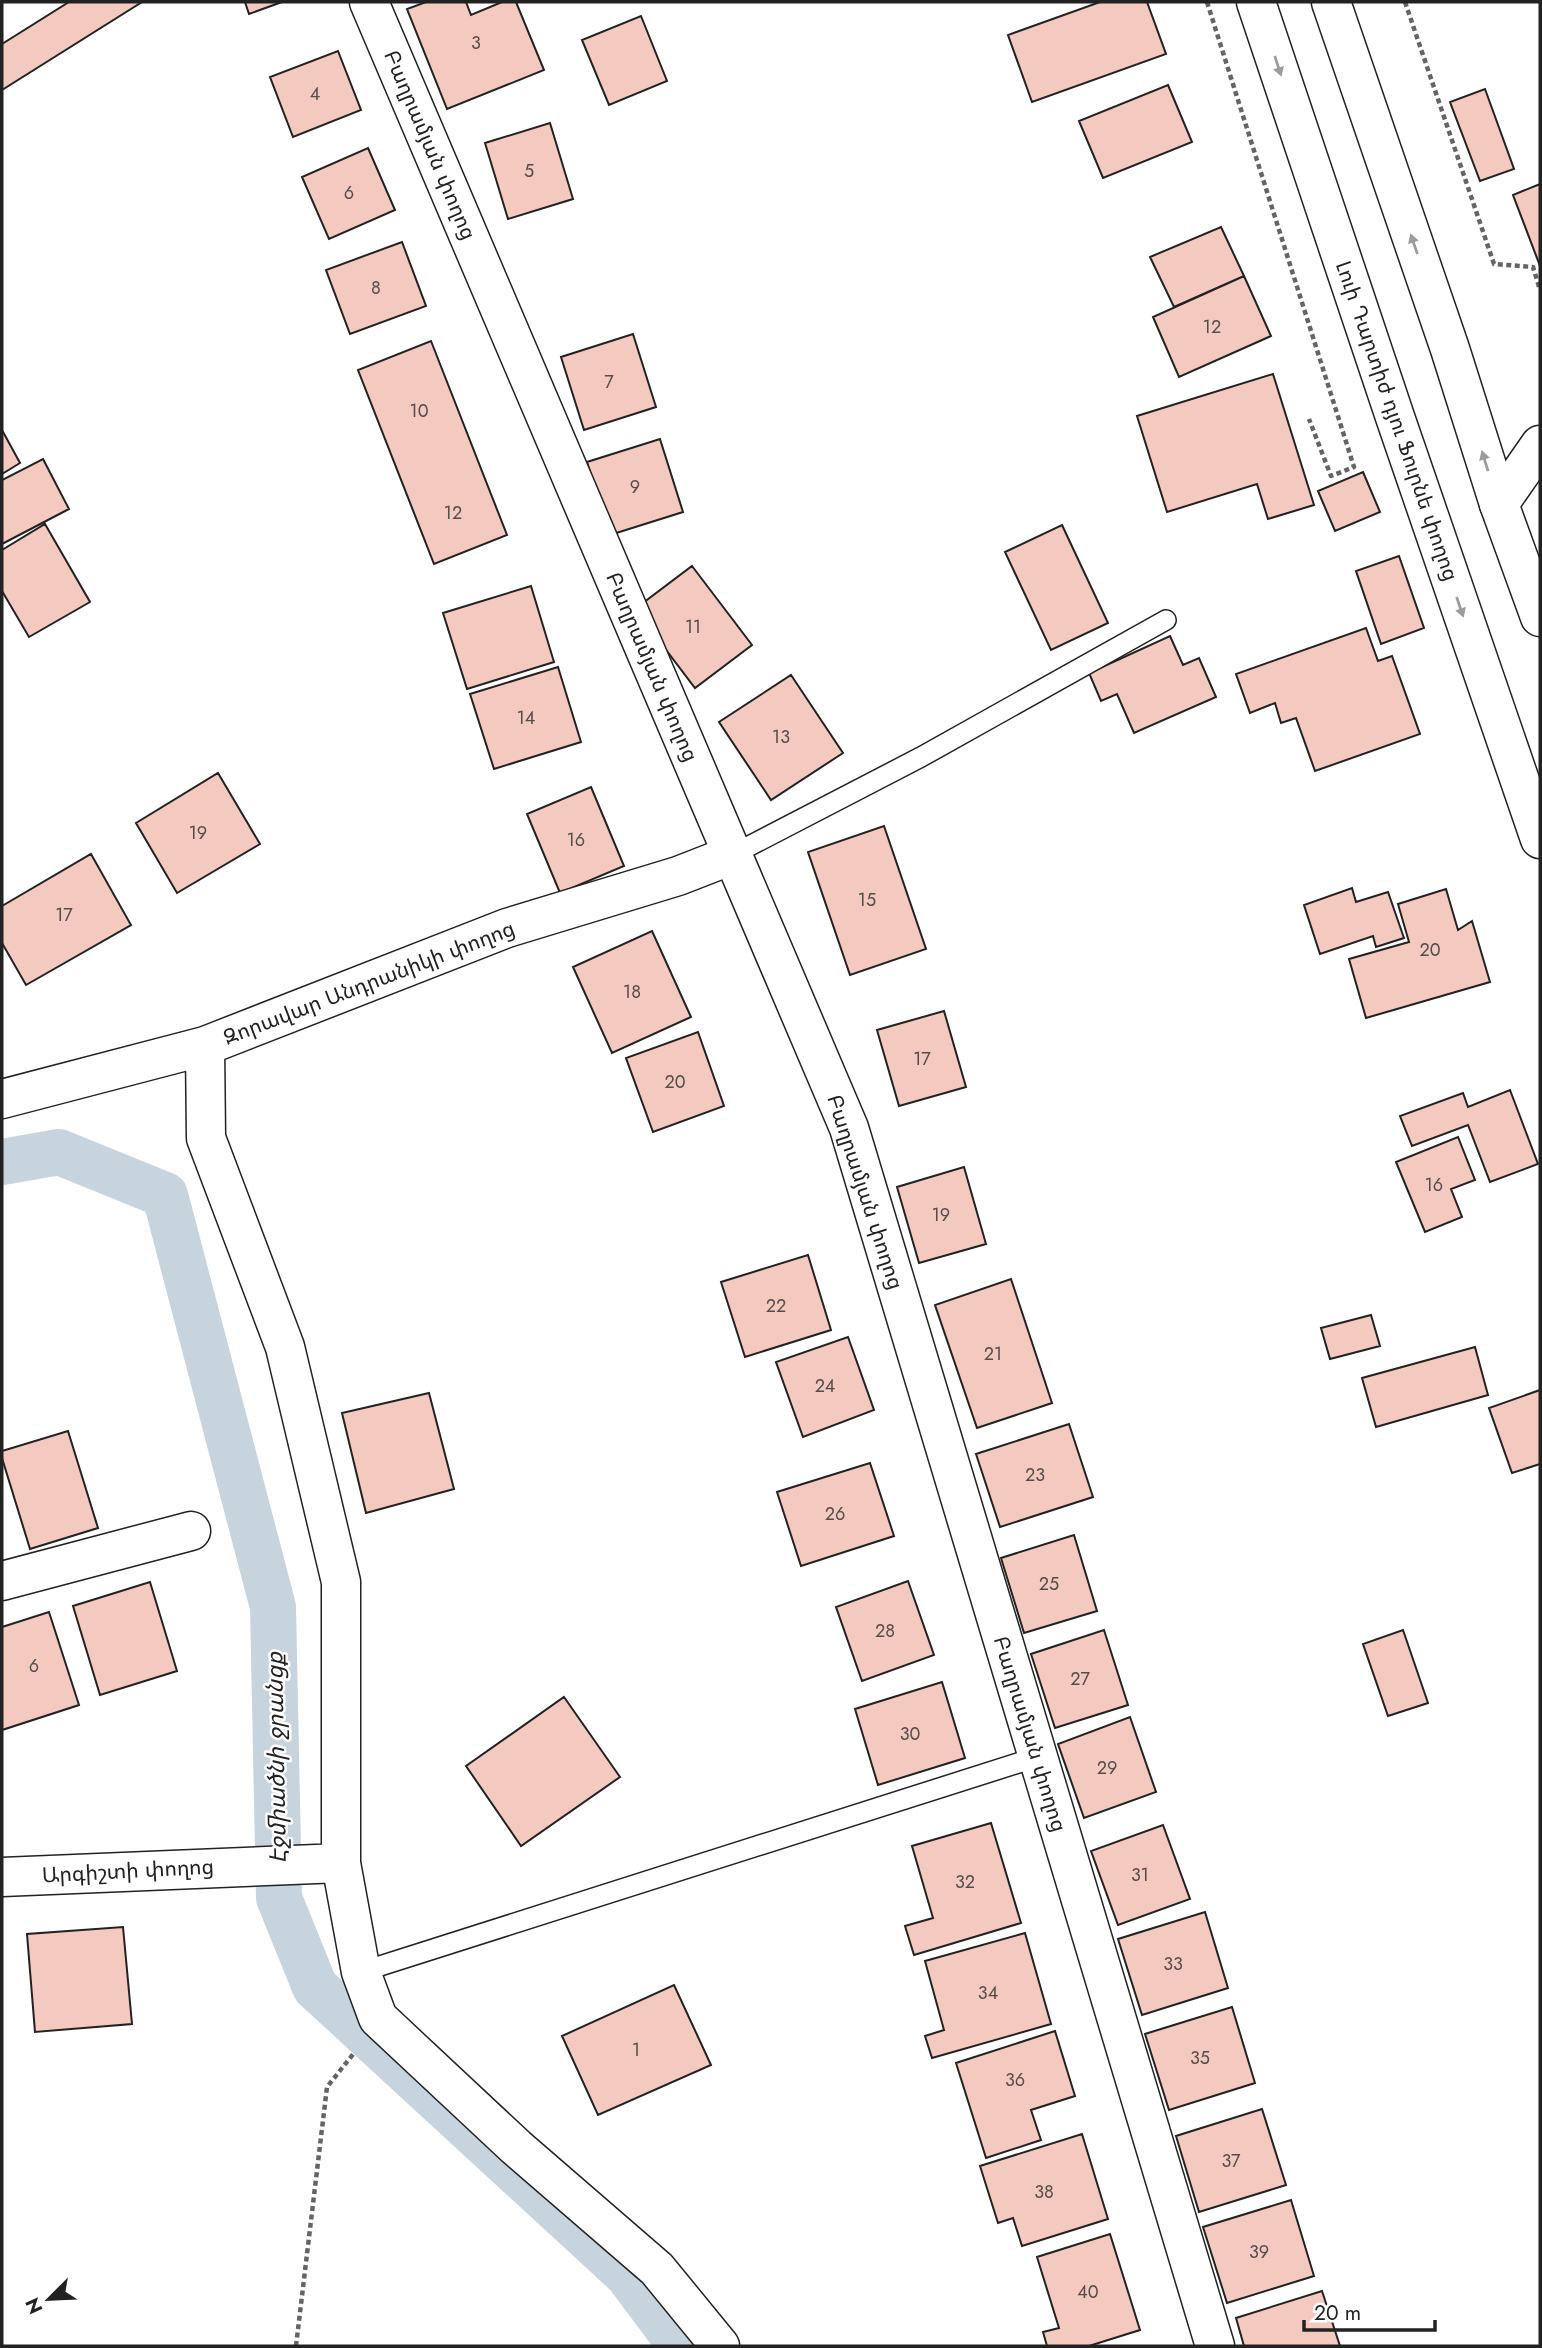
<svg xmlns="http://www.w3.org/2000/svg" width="1542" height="2348" font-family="Jost,'Noto Sans Armenian',sans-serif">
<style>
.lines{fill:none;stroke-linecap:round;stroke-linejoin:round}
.canal{stroke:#c7d3dd;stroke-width:46}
.building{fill:#f3c9c0;stroke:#222;stroke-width:2}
.lane-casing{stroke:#222;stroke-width:22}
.street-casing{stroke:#222;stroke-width:41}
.secondary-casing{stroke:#222;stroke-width:41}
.highway-casing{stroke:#222;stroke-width:41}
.path{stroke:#646464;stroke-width:4.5;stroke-dasharray:5 3.5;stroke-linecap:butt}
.lane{stroke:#fff;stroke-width:19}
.street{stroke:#fff;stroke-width:38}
.secondary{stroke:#fff;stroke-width:38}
.highway{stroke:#fff;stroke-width:38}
.oneway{fill:#9c9c9c}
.labels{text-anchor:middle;stroke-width:5;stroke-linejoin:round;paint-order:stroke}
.number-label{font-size:18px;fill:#564c4a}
.street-label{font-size:21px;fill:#222;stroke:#fff}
.water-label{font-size:23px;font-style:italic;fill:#222;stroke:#fff}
</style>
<rect width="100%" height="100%" fill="#fff"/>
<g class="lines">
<path class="canal" d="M2 1162 59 1152 165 1195 273 1607 279 1898 315 1987 627 2274 681 2346"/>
</g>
<path class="building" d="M69 2H142L2 90V44Z
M245 2H282L249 14Z
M426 2H466L471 15 502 2H516L544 70 447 109 407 9Z
M1100 2H1147L1166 54 1032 102 1008 35Z
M641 16 667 81 609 105 582 40Z
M338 51 361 110 293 137 270 77Z
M1168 85 1192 142 1103 178 1079 121Z
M1485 89 1514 169 1480 181 1450 102Z
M550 123 573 199 508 219 485 143Z
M368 148 395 210 329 239 302 177Z
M1540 184V266L1513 195Z
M1221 227 1244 276 1174 307 1150 257Z
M402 242 426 306 350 334 326 270Z
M1244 276 1271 336 1179 377 1153 317Z
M633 334 656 407 584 430 561 357Z
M431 341 507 535 434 564 358 370Z
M1273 374 1314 505 1268 519 1257 484 1167 512 1137 416Z
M2 430 20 463 2 474Z
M660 439 683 512 610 535 587 462Z
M43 459 69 509 2 544V480Z
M1363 472 1380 512 1335 531 1318 491Z
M45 524 90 602 29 637 2 591V550Z
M1062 525 1108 623 1051 650 1005 552Z
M1399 556 1424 628 1381 644 1356 571Z
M692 566 752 645 695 688 635 609Z
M531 586 554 662 467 689 443 613Z
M1366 628 1378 661 1392 656 1420 734 1315 771 1296 718 1281 723 1275 703 1250 713 1236 674Z
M1170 636 1183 665 1199 658 1216 697 1134 733 1117 694 1101 701 1089 673Z
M558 667 581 742 494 769 470 694Z
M791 675 843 753 771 800 719 722Z
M218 773 260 844 177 893 136 823Z
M591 787 624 866 560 893 527 814Z
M884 826 926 949 850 975 808 852Z
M91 854 131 925 26 985 2 943V906Z
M1352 888 1356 902 1388 892 1404 938 1376 947 1373 936 1320 954 1304 905Z
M1446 889 1458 930 1472 921 1490 982 1366 1018 1349 959 1409 942 1398 904Z
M652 931 691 1017 612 1053 573 967Z
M944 1011 966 1087 899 1106 877 1030Z
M698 1032 724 1106 653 1132 626 1058Z
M1510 1090 1538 1164 1490 1182 1468 1125 1412 1146 1400 1116 1463 1093 1468 1107Z
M1458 1137 1475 1180 1451 1189 1462 1217 1425 1232 1396 1162Z
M964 1167 986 1244 919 1263 897 1187Z
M808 1255 831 1330 745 1357 721 1282Z
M1011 1279 1052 1403 977 1428 935 1305Z
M1371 1315 1380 1346 1330 1359 1321 1328Z
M848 1337 874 1410 803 1437 776 1362Z
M1475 1347 1488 1395 1376 1427 1362 1378Z
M1540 1390V1464L1512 1473 1489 1408Z
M429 1393 454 1489 366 1513 342 1413Z
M1069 1424 1093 1497 1000 1527 976 1454Z
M68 1431 98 1528 30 1549 2 1458V1451Z
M870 1463 894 1536 801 1566 777 1492Z
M1074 1535 1097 1611 1024 1633 1001 1558Z
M908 1581 934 1655 862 1681 836 1607Z
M150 1582 177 1671 100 1695 73 1606Z
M49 1612 79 1705 2 1730V1627Z
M1104 1630 1128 1705 1055 1728 1031 1654Z
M1403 1630 1428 1703 1388 1716 1363 1644Z
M942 1682 965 1758 878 1785 855 1709Z
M564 1697 620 1777 521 1846 466 1766Z
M1130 1717 1156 1792 1084 1818 1058 1744Z
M991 1823 1021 1923 914 1955 905 1926 933 1918 912 1846Z
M1163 1825 1190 1899 1118 1925 1091 1851Z
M1205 1912 1228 1988 1142 2015 1118 1939Z
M123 1927 132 2024 35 2032 27 1934Z
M1025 1933 1051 2024 932 2058 925 2036 944 2030 925 1961Z
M674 1985 711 2065 598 2115 562 2036Z
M1232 2007 1255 2083 1169 2110 1145 2034Z
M1055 2031 1075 2096 1031 2110 1041 2140 986 2158 956 2063Z
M1262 2109 1286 2185 1199 2212 1176 2136Z
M1082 2134 1108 2219 1022 2246 1013 2218 998 2223 980 2166Z
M1291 2200 1314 2276 1227 2303 1203 2227Z
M1110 2234 1140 2330 1089 2346H1047L1043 2332 1059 2328 1037 2257Z
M1322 2291 1340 2346H1244L1236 2318Z"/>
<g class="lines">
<g class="lane-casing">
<path id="lane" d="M732 855 921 757 1166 620
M361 1972 1037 1757"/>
</g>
<g class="street-casing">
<path id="street" d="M369 2 849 1128 1215 2346
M205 1046 206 1138 285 1347 341 1582V1863L361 1972 378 2018 516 2147 657 2269 720 2346
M2 1099 205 1046 507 928 678 876 732 855
M2 1581 191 1531
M2 1877 341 1863"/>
</g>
<g class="secondary-casing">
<path id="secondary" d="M1499 504 1540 445"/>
</g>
<g class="highway-casing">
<path id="highway" d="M1256 2 1395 417 1540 839
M1331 2 1450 349 1499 504 1540 617"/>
</g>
<path class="path" d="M1207 2 1354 467 1331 476 1309 419
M1405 2 1494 264 1533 267 1540 290
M296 2346 327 2087 354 2053"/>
<use href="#lane" class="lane"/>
<use href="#street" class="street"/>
<use href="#secondary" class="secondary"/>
<use href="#highway" class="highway"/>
</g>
<defs><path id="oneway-solid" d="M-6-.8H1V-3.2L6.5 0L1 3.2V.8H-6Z" transform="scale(1.75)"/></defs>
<g class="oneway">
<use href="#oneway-solid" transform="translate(1278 66) rotate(72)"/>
<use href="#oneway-solid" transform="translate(1414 244) rotate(-109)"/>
<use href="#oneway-solid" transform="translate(1485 461) rotate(-107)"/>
<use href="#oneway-solid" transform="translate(1460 607) rotate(71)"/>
</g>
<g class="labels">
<g class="number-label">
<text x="476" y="49">3</text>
<text x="315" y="100">4</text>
<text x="529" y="177">5</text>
<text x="349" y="199">6</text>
<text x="376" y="294">8</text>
<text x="1212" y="333">12</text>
<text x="609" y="388">7</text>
<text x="419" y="417">10</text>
<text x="635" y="493">9</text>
<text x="453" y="519">12</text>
<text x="693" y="633">11</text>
<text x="526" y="724">14</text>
<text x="781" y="743">13</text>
<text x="198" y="839">19</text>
<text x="576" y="846">16</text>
<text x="867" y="906">15</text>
<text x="64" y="921">17</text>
<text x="1430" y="956">20</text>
<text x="632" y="998">18</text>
<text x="922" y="1065">17</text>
<text x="675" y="1088">20</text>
<text x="1434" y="1191">16</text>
<text x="941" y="1221">19</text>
<text x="776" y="1312">22</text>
<text x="993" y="1360">21</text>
<text x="825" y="1392">24</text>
<text x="1035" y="1481">23</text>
<text x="835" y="1520">26</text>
<text x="1049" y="1590">25</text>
<text x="885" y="1637">28</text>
<text x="34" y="1672">6</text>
<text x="1080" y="1685">27</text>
<text x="910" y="1740">30</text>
<text x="1107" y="1774">29</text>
<text x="1140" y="1881">31</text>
<text x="965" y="1888">32</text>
<text x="1173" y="1970">33</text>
<text x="988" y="1999">34</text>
<text x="636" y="2056">1</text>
<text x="1200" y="2064">35</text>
<text x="1015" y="2086">36</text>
<text x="1231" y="2167">37</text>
<text x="1044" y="2198">38</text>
<text x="1259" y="2258">39</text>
<text x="1088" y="2298">40</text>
</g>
<g class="street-label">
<text transform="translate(430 145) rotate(67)" y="7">Բաղրամյան փողոց</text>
<text transform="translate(1397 421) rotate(71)" y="7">Լուի Դարտիժ դյու Ֆուրնե փողոց</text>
<text transform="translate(652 667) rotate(67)" y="7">Բաղրամյան փողոց</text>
<text transform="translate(369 983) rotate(-21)" y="7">Զորավար Անդրանիկի փողոց</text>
<text transform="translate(865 1192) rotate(72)" y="7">Բաղրամյան փողոց</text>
<text transform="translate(1030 1734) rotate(73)" y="7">Բաղրամյան փողոց</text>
<text transform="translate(128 1871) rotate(-3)" y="7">Արգիշտի փողոց</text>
</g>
<g class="water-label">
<text transform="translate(276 1758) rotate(-91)" y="8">Էջմիածնի ջրանցք</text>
</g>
</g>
<rect width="1542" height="2348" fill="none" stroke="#222222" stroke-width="7"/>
<g transform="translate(49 2299) rotate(246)" stroke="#ffffff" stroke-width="5" paint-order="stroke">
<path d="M0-5L12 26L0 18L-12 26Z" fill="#222222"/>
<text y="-10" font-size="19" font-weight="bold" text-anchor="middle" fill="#222222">N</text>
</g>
<path d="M1304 2320v10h131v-10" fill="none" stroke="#222222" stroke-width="3.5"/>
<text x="1314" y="2320" font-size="21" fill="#222222" stroke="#ffffff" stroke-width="5" paint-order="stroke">20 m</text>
</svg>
